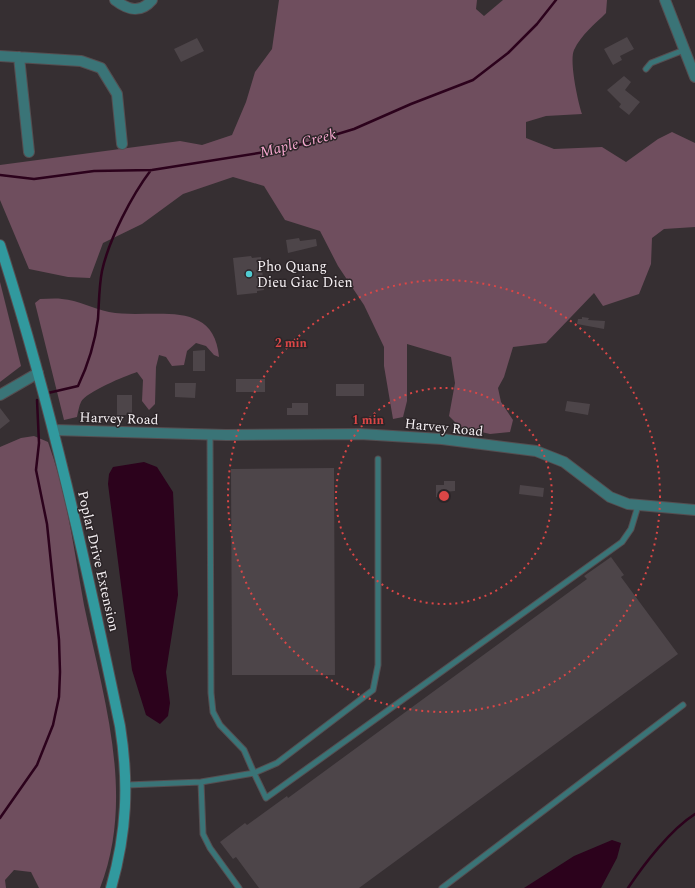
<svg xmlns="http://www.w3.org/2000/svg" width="695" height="888" font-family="Spectral,serif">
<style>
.green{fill:#6f4e5e}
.water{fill:#2c021c}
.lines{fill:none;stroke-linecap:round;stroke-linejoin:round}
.stream{stroke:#2c021c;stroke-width:2.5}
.building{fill:#4d4549}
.lane-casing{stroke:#554e51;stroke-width:7}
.street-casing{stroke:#554e51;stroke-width:12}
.secondary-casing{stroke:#554e51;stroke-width:12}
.lane{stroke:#3a7477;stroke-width:5}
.street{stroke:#3a7477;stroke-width:10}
.secondary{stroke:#31999e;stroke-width:10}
.ring{fill:none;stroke:#db4646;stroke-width:2;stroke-dasharray:2 4}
.poi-dot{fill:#51ccd2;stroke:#2c2528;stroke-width:1.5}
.labels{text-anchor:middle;stroke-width:3;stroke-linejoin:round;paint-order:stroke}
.poi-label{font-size:14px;fill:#f5f0f3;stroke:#2c2528;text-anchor:start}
.street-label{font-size:14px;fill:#f5f0f3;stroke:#2c2528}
.water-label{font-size:15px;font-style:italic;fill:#f9a9d1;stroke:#2c2528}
.centre{fill:#db4646;stroke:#2c2528;stroke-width:2}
.ring-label{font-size:12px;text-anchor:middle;font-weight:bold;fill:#db4646;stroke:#2c2528;stroke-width:3;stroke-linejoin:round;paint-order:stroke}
</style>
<rect width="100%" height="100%" fill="#362f32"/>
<path class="green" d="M279 0H477L476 9 484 16 503 0H607L606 13C595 24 581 35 574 50 569 61 578 102 582 114L546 116 526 122V138L554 149 602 147 626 162 658 139 672 132 695 143V227L664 229 652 238 651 264 639 294 603 306 594 293 546 343 513 347 504 377 498 388 501 402 513 420 510 432 490 434 460 427 449 416 455 383 451 357 407 344V401L403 417 393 419 384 366V347L364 305 338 266 320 231 285 220 264 186 233 177 183 194 142 224 103 243 90 278 68 277 29 269 0 200V165L180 141 202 145 232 135 246 102 255 72 272 49Z
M0 282 21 366 0 382Z
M40 299C47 299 55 298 62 299 78 300 93 309 109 312 151 320 214 296 219 357L214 355 206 346 196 343 187 351 184 365 172 366 166 357 159 355 156 367 155 404 149 410 142 401 143 380 137 372C125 376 86 392 81 402 79 406 78 412 77 417L64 420 35 303Z
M34 436 48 442C67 494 74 550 84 605 103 697 136 796 100 888H39L31 872 14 870 5 880 6 888H0V447L21 438Z"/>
<path class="water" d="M144 462 157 467 173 492 178 595 166 672 170 703 168 716 160 724 146 715 132 670 108 484 109 474 113 467Z
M612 840 621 843 617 858 601 888H524L574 856Z"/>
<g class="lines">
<path class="stream" d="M0 175 34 179 94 171 152 170 265 152 308 143 354 129 411 104 473 80 508 53 537 24 556 0
M48 393 78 386C88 365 95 342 98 319 99 303 99 286 102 271 109 239 132 195 151 170
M0 818 37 765 53 725 59 697 60 672 59 640 47 524 36 470 39 443 37 400
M628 888C644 864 671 829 695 814"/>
</g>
<path class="building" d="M627 37 634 49 620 56 622 60 613 65 604 49Z
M197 38 204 51 181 62 174 49Z
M624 76 631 82 625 90 640 102 629 115 619 107 621 104 607 90Z
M299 238 300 241 316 239 317 246 288 253 286 240Z
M251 256 252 258 261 257 264 290 257 291V293L237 295 233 258Z
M582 317 589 318 588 320 605 321 604 329 577 324 578 319H582Z
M205 350V371H193V351Z
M236 379H265V392H236Z
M175 383H196L195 398 175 397Z
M336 384H364V396H336Z
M117 395H132V415H117Z
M567 401 590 404 588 415 565 411Z
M292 403H308V415H287V408H292Z
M0 408 10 421 0 429Z
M334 468 335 675H232L231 469Z
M444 481H455V491L444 492V497H436V485H444Z
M520 485 544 488 543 497 519 494Z
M611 557 624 575 621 577 678 654 359 888H259L236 857 233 859 220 842 245 823 247 825 287 796 288 798 587 579 584 576Z"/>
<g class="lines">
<g class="lane-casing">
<path id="lane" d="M646 69 651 63 684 50
M210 434 211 693 213 712 220 725 244 750 254 773 277 763 373 690 378 665V459
M201 782 203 834 210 848 239 888
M127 785 201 782 254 773 266 798 622 542 631 529 638 506
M442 888 683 705"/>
</g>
<g class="street-casing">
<path id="street" d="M115 0C128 10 140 14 152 0
M665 0 695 77
M0 56 81 61 101 68 117 94 122 144
M19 57 29 152
M0 395 38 373
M54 430 226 435 360 434 442 439 536 451 564 462 610 497 628 504 695 510"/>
</g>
<g class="secondary-casing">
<path id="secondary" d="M0 245C51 403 86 564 120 726 129 783 127 832 111 888"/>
</g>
<use href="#lane" class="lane"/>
<use href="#street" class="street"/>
<use href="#secondary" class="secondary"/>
</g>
<g class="ring">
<circle cx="444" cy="496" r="108"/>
<circle cx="444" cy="496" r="216"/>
</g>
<circle class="poi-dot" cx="249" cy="274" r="4"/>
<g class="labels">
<g class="poi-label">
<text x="257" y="271">Pho Quang<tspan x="257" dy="16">Dieu Giac Dien</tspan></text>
</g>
<g class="street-label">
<text transform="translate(119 418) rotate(2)" y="5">Harvey Road</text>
<text transform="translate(444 427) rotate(6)" y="5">Harvey Road</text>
<text transform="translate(99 561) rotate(77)" y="5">Poplar Drive Extension</text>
</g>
<g class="water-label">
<text transform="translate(298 143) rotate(-14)" y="5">Maple Creek</text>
</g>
</g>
<circle cx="444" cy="496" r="6" class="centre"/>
<g class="ring-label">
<text x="291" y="347">2 min</text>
<text x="368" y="424">1 min</text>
</g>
</svg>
